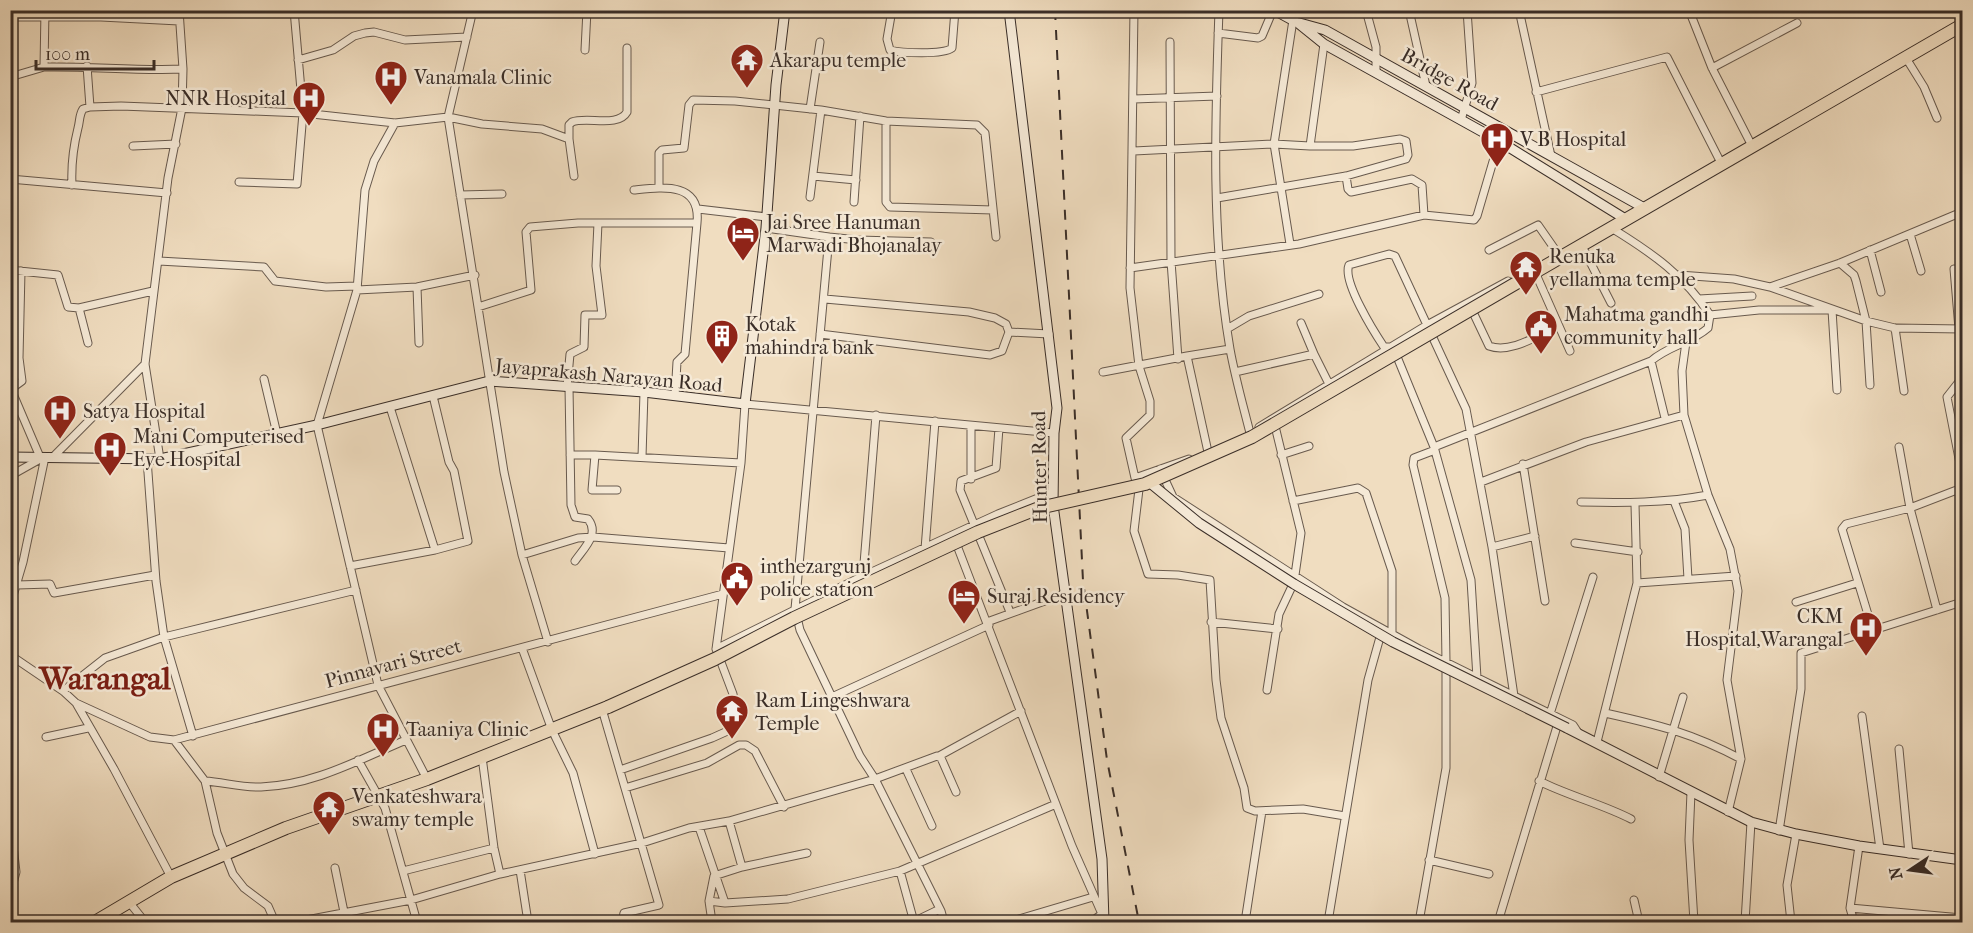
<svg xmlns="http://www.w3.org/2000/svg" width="1973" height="933" font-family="'IM FELL French Canon',serif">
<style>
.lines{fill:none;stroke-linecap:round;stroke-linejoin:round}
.street-casing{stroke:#685a4e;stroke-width:9}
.secondary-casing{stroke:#3a2e28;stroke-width:11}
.highway-casing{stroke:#3a2e28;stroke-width:14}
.street{stroke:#f5e9d6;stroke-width:7}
.secondary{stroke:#f5e9d6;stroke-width:9}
.highway{stroke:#f0ddc0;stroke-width:12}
.rail{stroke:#3a2e28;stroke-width:2;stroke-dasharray:10 10;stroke-linecap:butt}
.secondary-bridge-casing{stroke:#3a2e28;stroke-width:11;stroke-linecap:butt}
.highway-bridge-casing{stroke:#3a2e28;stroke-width:14;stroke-linecap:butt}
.secondary-bridge{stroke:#f5e9d6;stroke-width:9}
.highway-bridge{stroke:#f0ddc0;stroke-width:12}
.labels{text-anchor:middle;stroke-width:5;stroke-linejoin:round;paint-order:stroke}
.poi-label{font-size:20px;fill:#3a2e28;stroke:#f5e9d6;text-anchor:start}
.street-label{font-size:20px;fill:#3a2e28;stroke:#f5e9d6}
.town-label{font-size:32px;font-weight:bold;fill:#7a1f14;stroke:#f5e9d6}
</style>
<rect width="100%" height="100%" fill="#f0ddc0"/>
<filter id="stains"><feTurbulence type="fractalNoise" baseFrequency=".00333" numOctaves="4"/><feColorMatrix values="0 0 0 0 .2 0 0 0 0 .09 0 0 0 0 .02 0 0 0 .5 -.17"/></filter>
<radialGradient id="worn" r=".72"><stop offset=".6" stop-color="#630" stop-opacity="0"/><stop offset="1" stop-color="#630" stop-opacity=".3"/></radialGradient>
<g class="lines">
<g class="street-casing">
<path id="street" d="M45 10 44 67C90 66 137 71 183 69
M294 10 303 113 395 123 448 117 482 124 542 129 569 139 574 176
M473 10 448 117 504 472 522 555 548 642
M892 10 887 39 890 50C901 53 943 55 952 48L955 10
M1134 10 1130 288 1139 366 1150 401V415L1126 438 1135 478 1140 481 1134 531 1148 574 1178 575 1210 580 1216 680 1221 718 1244 788 1247 808 1255 811 1303 809 1345 816
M1219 10C1215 123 1211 238 1230 349 1235 377 1243 405 1250 433
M1366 10 1376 47V72
M1409 10 1426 86
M1519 10 1551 156
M1689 10 1712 68 1752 146
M1962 10V12
M10 17H101L179 21
M1293 20 1274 144 1310 146 1324 44
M1218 33 1258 38 1262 36 1273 10
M1170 42 1171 261 1178 359
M585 50 587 10
M1906 58 1924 87 1937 118
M298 60 333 50 354 36 365 33 374 32 405 40 467 37
M1712 68 1797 23
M10 77 44 67
M1536 92 1667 57 1721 163
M1134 99 1217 96
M90 107 121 106 303 113 297 184 239 182
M810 109 820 42
M1461 120 1472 83 1467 10
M886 121V202L890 207 993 210
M395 123 374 161 365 190 357 290 317 425 378 685 427 779
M569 139V125L572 122C587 116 618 128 627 112V48
M133 146 176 144
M1134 151 1274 144 1290 244
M813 176 856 180
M1346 176 1348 189 1351 192 1412 179 1422 185 1424 215
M10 179 167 193
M72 185C71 164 73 148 78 128 80 121 79 115 83 109L90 107 87 66
M659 187V153L662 150 684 148 689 105 693 100 735 101 821 110 886 121 977 125 985 133 996 237
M460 195 502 194
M810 197 821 110
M1217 198 1346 176 1406 159 1408 155 1406 141 1400 139 1353 146H1310
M854 202 860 116
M698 209 767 217
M766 228 829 237 795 609 800 630 860 756 875 779 941 911 944 922
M1910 234 1921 271
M829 237 858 240 931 242
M1582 246 1611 303
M1489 250 1538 225 1561 258
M1870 250 1881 292
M159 261 264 267 275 281 326 287 357 286
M1840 263 1854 275 1856 281 1866 321 1870 385
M1130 268 1299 244 1424 215 1474 220 1477 216 1499 141
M1954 269 1959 329
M10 270 58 275 68 307 79 308
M21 271 19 358 22 381 11 389 40 457
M1535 272 1570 351
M1679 275 1734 279 1770 287 1866 321 1895 328 1962 329
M417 287 419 343
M1770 287 1840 263 1962 212
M357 290 417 287 475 275
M825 299 969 312 995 318 1006 324 1009 332 1049 334
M1699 299 1752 296
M478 307 531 290 526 232 530 227 578 223H697C701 182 664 187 634 190
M1471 308 1489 346C1511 354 1538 335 1559 326
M1710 315 1759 310H1832L1837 390
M1895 328 1904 391
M1227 329 1249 316 1319 294
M820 334 990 355 1002 351 1009 332
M1686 342 1682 371 1684 415 1708 495 1730 549 1738 591 1727 680 1741 759 1728 812
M88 343 79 308 153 291
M1314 354 1329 384
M1187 356 1230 349
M1651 361 1665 418
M1103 372 1187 356 1208 452
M1235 372 1314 354 1301 323
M1962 378 1947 397 1962 474
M264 379 277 434
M567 387 570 354 584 347 585 315H602L596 266 598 223
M569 387 571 505 575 517 588 519C600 534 584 548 575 561
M675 396 677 362 685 354 697 223
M390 407 435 550
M971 426V479
M1259 427 1427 325 1508 281
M999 428 996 468 961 481 960 490 1010 612
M1434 447 1651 361C1668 346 1691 343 1708 328L1710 315C1685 276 1652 253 1613 229
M570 455H595L592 490H617
M595 455 741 463
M1281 455 1309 446
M53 457 145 364
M642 457 644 392
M147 459 156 581 164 637 193 736
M160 459 145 364 168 178 182 108 183 69 179 10
M1523 464 1545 601
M1160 469 1173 497 1343 607 1419 649 1573 725 1579 734
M10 476 42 458
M1135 478 1189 459
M1481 482 1586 442 1684 415
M1293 501 1358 488 1366 493 1392 571V634
M1674 501 1685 529 1688 579
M1581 502C1624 503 1665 503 1708 495
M953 535 1072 846 1102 914 1091 922
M1575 543 1638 552
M1492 547 1535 536
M925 549 935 421
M522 555 578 538 593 537 729 548
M350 566 435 550 468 541 454 471 449 462 433 396
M863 576 876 415
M1637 583 1736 576
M17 585 50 584 54 593 155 575
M1796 602 1857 583
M10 606 23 562 45 457
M1937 610 1910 508 1962 488
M987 622 1064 594
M1211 622 1278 629
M1873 631 1842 529 1846 524 1910 508 1899 447
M10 636 13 655 10 654
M522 648 552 730 573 773 595 854
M716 649 863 576 998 514 1053 492
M10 655 63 691 76 703 114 769 171 877
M1477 678 1471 580 1434 447 1393 347H1384C1374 332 1342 281 1349 265L1389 254 1395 256 1466 409 1492 547 1514 696
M1267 690 1279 614 1294 582 1301 533 1274 422
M63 691 105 658 164 637 356 590
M834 696 989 625
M76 703 150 737 174 740 723 594
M602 709 659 905 624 913 622 922
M1605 713C1659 725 1692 733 1741 759
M1550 714 1593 577
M1862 716 1880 849
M46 737 88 728
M174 740 205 781C223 782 242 788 261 787 314 785 358 760 406 740
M1597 742 1637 583 1635 504
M1899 749 1909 854
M939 756 1021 711
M482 757 494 848 500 874
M358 760 385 808 417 922
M906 769 932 826
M620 770 712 738 732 729 736 721 733 694 716 649 741 463 745 404 1054 433
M1659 777 1683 697
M205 781 217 833 233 874 244 888 268 906 275 922
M1539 781C1569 796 1602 804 1631 819
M625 788 707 763 739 745H746L755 751 784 807
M1691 792 1689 840 1694 922
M10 820 16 872 10 894
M729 821 742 867
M699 827 725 903
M1779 831 1801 689V653L1962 602
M1961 832H1962
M1429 860 1489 874
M335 868 344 912
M520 870 528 922
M403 871 494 848
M900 871 914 922
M1634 900 1639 922
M709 901 725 903 788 899 900 871 1056 804
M129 902 145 922
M1850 908 1962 918
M296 922 411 900 500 874 642 843 689 828 729 821 875 779 937 756 941 758 956 792
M712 922 709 901 714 876 742 867 807 853
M913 922 940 909
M1009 922 1093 897
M1245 922 1262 811
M1328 922 1368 680 1382 630
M1419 922 1446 768V662L1445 598 1413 465 1414 458 1435 450
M1498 922 1558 723
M1745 922 1751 822
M1791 922 1787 885 1796 834
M1854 922 1850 908 1859 846"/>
</g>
<g class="secondary-casing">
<path id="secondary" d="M1009 10 1057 408 1054 433 1053 505 1102 859 1104 922
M1274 10 1296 22 1325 30 1646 209
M1298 23 1324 44 1499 141 1627 220
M10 457 160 459 317 425 489 381 644 392 745 404 766 228 776 85 785 10
M1567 728 1751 822 1796 834 1859 846 1962 860"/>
</g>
<g class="highway-casing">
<path id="highway" d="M1530 275 1962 25
M95 922 171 877 286 828 427 779 608 707"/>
</g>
<use href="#street" class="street"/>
<use href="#secondary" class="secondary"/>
<use href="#highway" class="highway"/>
<path class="rail" d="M1055 10 1083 581 1107 760 1139 922"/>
<g class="secondary-bridge-casing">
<path id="secondary-bridge" d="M1149 482 1199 523 1294 584 1393 642 1567 728"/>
</g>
<g class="highway-bridge-casing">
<path id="highway-bridge" d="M608 707 715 659 794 618 978 532 1039 508 1145 484 1252 437 1530 275"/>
</g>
<use href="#secondary-bridge" class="secondary-bridge"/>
<use href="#highway-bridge" class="highway-bridge"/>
</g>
<defs>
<g id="temple-pin" transform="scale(1.725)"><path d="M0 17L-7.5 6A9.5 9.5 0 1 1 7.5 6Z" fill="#8f2418" stroke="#f5e9d6"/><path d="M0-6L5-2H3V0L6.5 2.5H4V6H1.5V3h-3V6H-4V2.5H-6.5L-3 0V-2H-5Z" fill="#fff"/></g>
<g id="hospital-pin" transform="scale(1.725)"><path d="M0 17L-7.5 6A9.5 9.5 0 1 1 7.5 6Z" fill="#8f2418" stroke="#f5e9d6"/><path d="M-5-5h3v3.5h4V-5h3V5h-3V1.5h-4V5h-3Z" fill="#fff"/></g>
<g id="hotel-pin" transform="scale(1.725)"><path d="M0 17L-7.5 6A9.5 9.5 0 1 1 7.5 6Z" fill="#8f2418" stroke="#f5e9d6"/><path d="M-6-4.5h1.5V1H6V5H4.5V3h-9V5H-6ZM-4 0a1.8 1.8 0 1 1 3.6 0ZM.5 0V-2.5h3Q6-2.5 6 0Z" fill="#fff"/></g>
<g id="civic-pin" transform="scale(1.725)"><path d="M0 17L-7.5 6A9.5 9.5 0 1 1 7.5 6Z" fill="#8f2418" stroke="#f5e9d6"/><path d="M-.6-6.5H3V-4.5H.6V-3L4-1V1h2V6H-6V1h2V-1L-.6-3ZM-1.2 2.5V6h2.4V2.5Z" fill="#fff"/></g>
<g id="building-pin" transform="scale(1.725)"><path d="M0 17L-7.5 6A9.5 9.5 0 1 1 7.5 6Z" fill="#8f2418" stroke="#f5e9d6"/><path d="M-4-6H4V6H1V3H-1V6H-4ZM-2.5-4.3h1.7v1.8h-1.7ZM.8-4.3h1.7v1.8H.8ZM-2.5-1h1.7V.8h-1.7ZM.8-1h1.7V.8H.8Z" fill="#fff"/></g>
</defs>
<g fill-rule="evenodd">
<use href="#temple-pin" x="747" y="60"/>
<use href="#hospital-pin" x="391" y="77"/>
<use href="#hospital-pin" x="309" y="98"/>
<use href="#hospital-pin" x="1497" y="139"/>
<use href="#hotel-pin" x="743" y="233"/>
<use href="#temple-pin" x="1526" y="267"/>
<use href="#civic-pin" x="1541" y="326"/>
<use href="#building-pin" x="722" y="336"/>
<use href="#hospital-pin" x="60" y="411"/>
<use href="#hospital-pin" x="110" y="448"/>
<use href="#civic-pin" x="737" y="578"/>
<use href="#hotel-pin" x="964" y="596"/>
<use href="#hospital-pin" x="1866" y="628"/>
<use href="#temple-pin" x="732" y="711"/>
<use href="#hospital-pin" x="383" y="729"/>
<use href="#temple-pin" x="329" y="807"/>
</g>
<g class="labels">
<g class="poi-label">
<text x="770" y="67">Akarapu temple</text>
<text x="414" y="84">Vanamala Clinic</text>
<text x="286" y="105" text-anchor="end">NNR Hospital</text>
<text x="1520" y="146">V B Hospital</text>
<text x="766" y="229">Jai Sree Hanuman<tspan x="766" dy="23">Marwadi Bhojanalay</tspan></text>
<text x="1549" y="263">Renuka<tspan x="1549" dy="23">yellamma temple</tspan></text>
<text x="1564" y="321">Mahatma gandhi<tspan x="1564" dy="23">community hall</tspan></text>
<text x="745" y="331">Kotak<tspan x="745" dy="23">mahindra bank</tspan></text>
<text x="83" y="418">Satya Hospital</text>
<text x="133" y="443">Mani Computerised<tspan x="133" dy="23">Eye Hospital</tspan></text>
<text x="760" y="573">inthezargunj<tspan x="760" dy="23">police station</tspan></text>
<text x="987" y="603">Suraj Residency</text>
<text x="1843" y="623" text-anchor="end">CKM<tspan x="1843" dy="23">Hospital,Warangal</tspan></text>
<text x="755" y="707">Ram Lingeshwara<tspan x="755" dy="23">Temple</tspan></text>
<text x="406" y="736">Taaniya Clinic</text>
<text x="352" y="803">Venkateshwara<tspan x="352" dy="23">swamy temple</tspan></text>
</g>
<g class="street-label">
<text transform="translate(1450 79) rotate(29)" y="7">Bridge Road</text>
<text transform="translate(609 375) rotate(5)" y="7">Jayaprakash Narayan Road</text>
<text transform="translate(1039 467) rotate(-91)" y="7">Hunter Road</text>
<text transform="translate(393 663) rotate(-15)" y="7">Pinnavari Street</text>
</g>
<g class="town-label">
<text x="105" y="689">Warangal</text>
</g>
</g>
<rect width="1973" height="933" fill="none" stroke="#f0ddc0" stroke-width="36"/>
<rect x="12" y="12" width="1949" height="909" fill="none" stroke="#3a2e28" stroke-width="3"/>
<rect x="18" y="18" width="1937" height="897" fill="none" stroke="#3a2e28" stroke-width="1.5"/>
<g transform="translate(1910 870) rotate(257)" stroke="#f5e9d6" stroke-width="4.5" paint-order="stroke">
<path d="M0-4.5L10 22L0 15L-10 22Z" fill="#3a2e28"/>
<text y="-9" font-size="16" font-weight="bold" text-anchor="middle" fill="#3a2e28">N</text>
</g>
<path d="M36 60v9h118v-9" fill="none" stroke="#3a2e28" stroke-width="3"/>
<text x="45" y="60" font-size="18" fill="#3a2e28" stroke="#f5e9d6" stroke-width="4.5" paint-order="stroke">100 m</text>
<rect width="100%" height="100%" filter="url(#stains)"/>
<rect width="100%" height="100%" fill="url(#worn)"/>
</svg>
